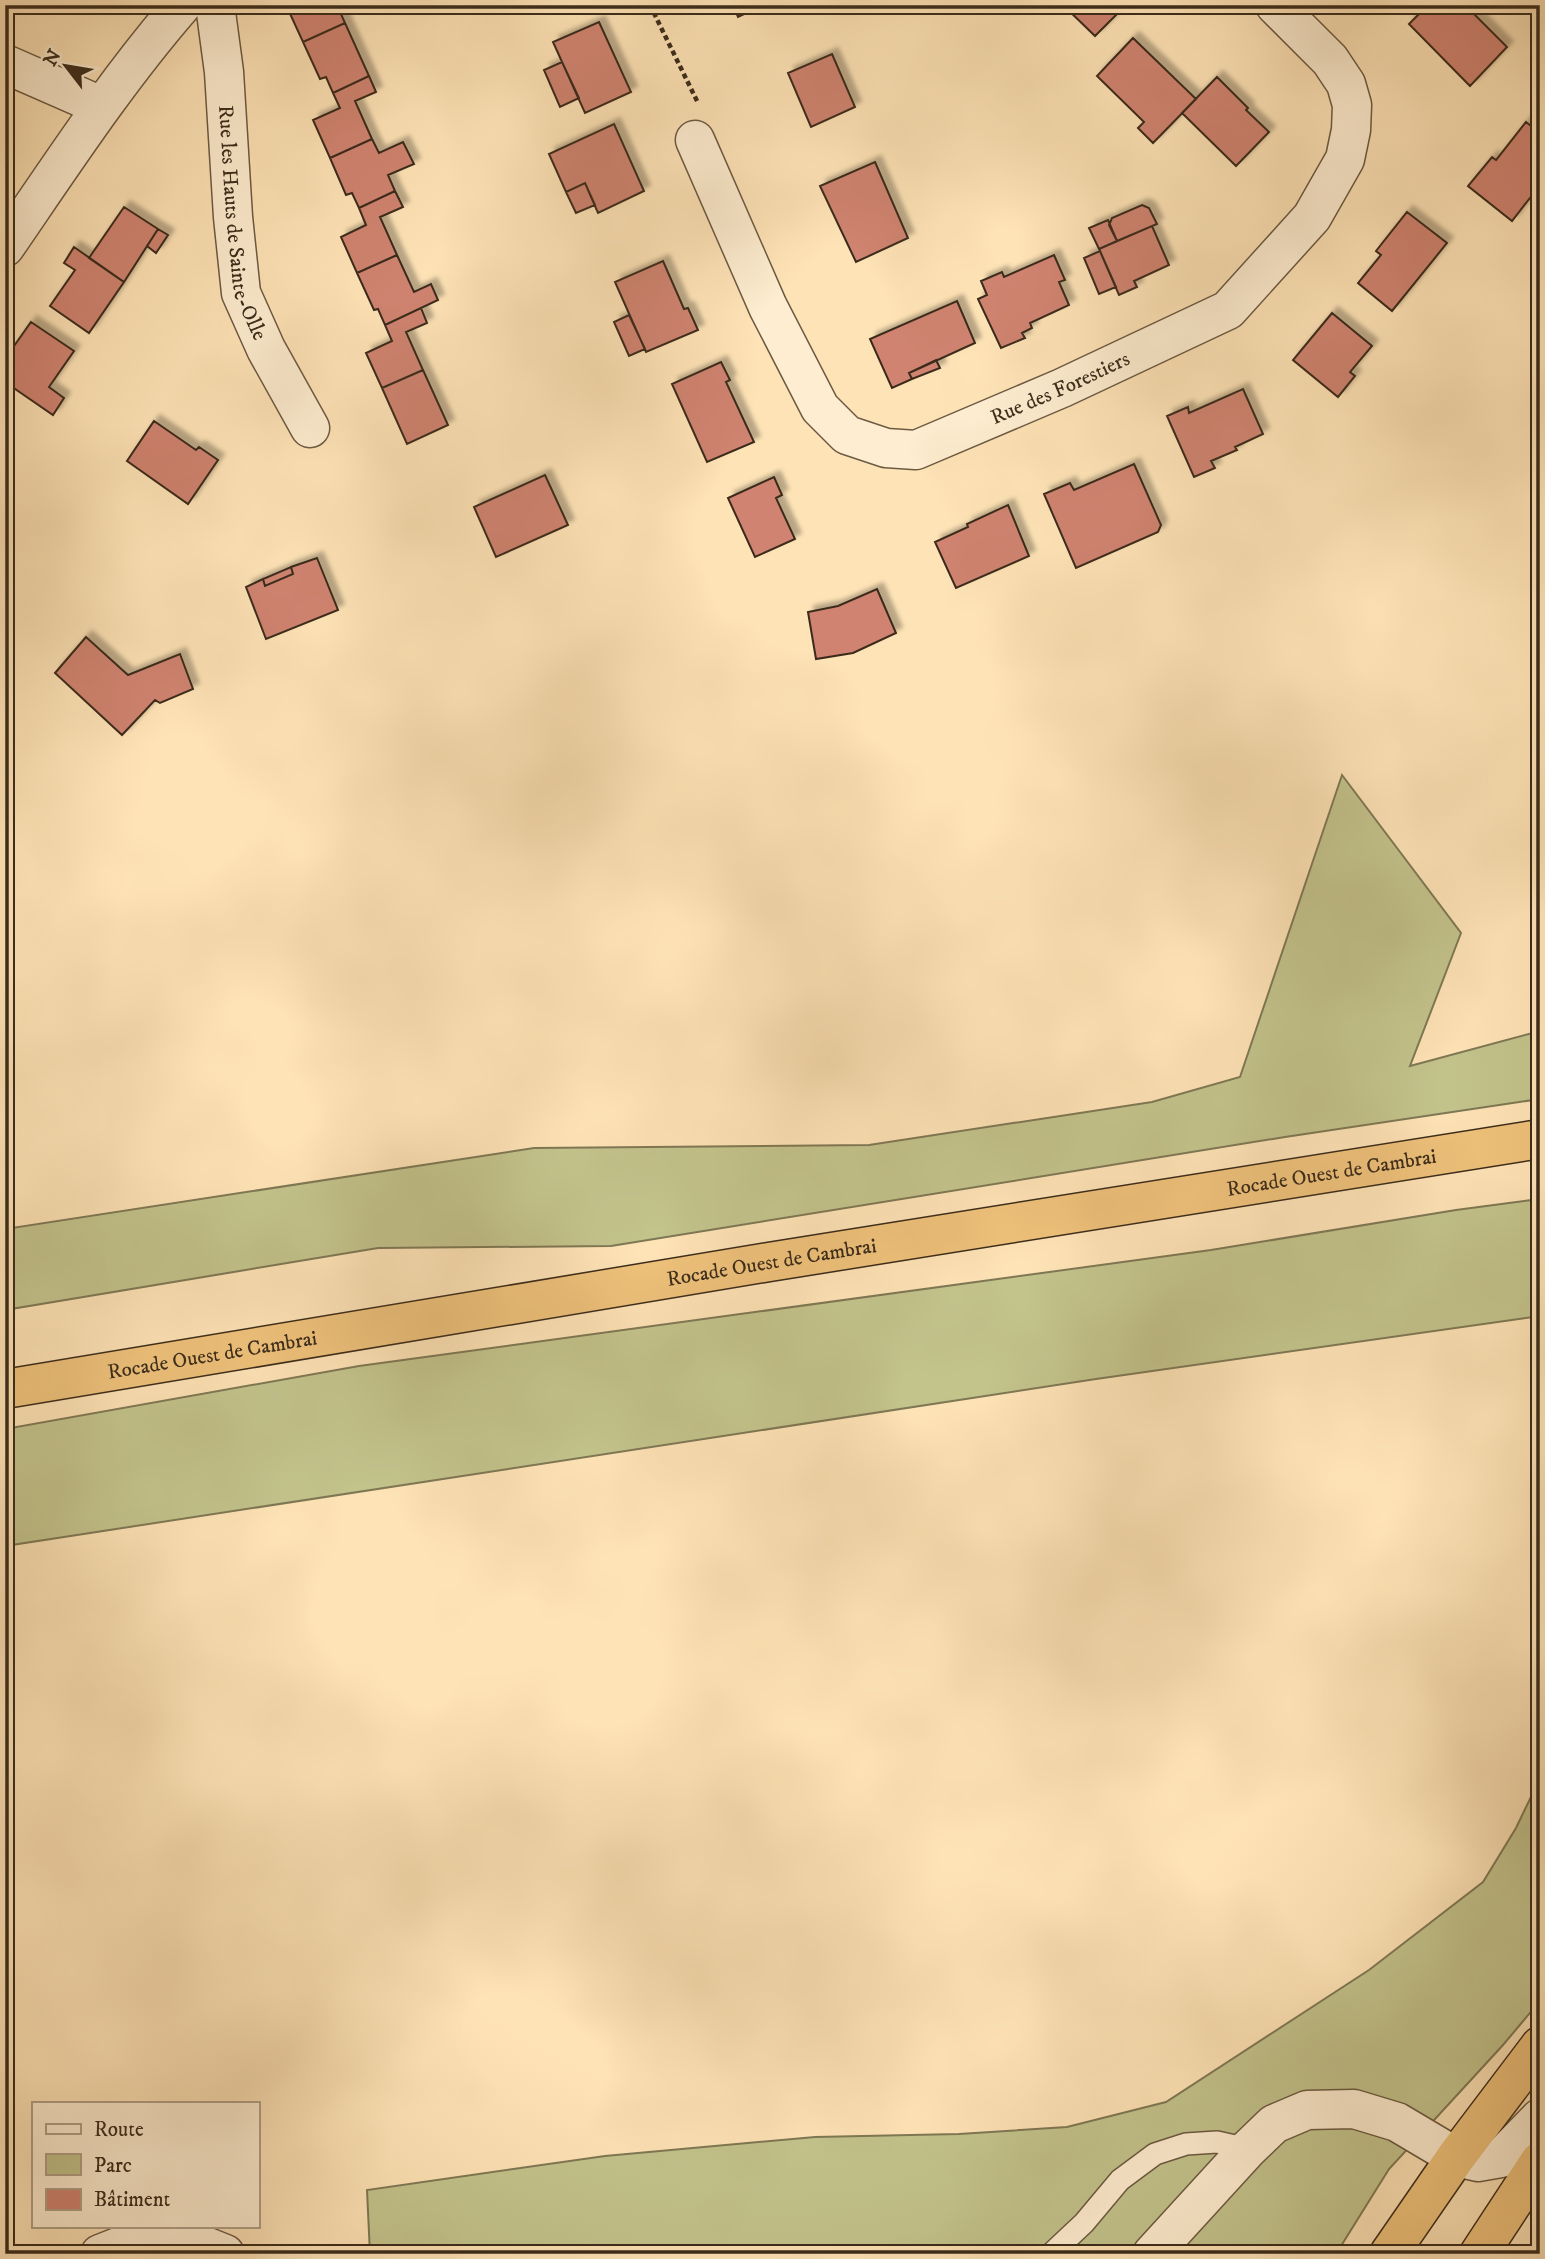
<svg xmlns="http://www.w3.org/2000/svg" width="1545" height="2259" font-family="'IM FELL DW Pica',serif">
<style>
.green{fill:#c3c38c;stroke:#7f7854;stroke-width:2}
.building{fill:#cf8370;stroke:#3b2c1b;stroke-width:2;filter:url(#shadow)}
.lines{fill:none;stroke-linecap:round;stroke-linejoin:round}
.lane-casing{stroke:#6c5a42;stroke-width:24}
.street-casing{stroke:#6c5a42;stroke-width:41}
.highway-casing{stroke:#3b2c1b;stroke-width:41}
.path{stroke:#3b2c1b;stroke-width:4.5;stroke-dasharray:5 3.5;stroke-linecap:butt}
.lane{stroke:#feedd0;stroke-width:21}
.street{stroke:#feedd0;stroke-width:38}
.highway{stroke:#efc27b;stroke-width:38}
.labels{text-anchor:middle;stroke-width:6;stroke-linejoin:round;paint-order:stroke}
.street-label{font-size:21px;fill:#3b2c1b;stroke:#feedd0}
</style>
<defs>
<filter id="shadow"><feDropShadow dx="6" dy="-6" stdDeviation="2" flood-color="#0004"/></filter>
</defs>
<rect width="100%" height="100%" fill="#fee3b6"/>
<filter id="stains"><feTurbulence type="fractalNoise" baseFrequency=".00286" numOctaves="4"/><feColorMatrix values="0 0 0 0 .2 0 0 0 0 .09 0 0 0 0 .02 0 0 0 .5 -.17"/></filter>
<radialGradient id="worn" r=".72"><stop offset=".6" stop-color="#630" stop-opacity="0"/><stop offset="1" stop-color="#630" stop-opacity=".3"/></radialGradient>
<path class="green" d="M1342 775 1461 933 1410 1066 1540 1031V1099L1285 1137 611 1246 378 1248 5 1310V1229L534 1148 869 1145 1152 1102 1240 1077Z
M1540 1199V1329L1533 1317 1096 1379 5 1546V1429L359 1366 1211 1250 1456 1210Z
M1540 1778V2001L1503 2045 1389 2169 1336 2254H370L367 2190 605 2156 815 2137 959 2134 1067 2127 1166 2102 1369 1970 1483 1882 1516 1828Z"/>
<path class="building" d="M286 5H337L345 23 303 42Z
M733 5H764L738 17Z
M1063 5H1126L1095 36Z
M1428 5H1465L1507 47 1470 86 1409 24Z
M599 22 631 92 585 113 553 42Z
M345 23 369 76 333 93 326 77 320 79 303 42Z
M1133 38 1196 99 1153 143 1138 128 1144 122 1097 76Z
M832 54 855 107 811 127 788 73Z
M562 62 579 98 560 107 544 70Z
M369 76 376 92 355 101 372 139 330 158 313 120 340 108 333 93Z
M1217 77 1248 108 1246 110 1269 132 1236 166 1182 113Z
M1526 122 1540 133V185L1512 221 1468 186 1492 157 1496 160Z
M614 124 644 191 598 213 585 183 566 192 549 154Z
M372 139 379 153 403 142 414 164 388 175 395 191 359 208 352 193 346 195 330 158Z
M875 162 908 238 856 262 820 186Z
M585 183 595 205 576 213 566 192Z
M395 191 403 207 380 217 397 255 357 273 341 237 366 225 359 208Z
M1142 205 1149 208 1157 224 1117 241 1109 225 1112 218Z
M124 207 158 229 124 282 89 258Z
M1407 212 1447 243 1392 311 1358 283 1381 255 1376 251Z
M1108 220 1117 241 1099 249 1089 228Z
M1152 226 1169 265 1134 281 1137 287 1119 295 1099 249Z
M158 229 168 235 156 253 147 246Z
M74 247 124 282 89 333 50 306 75 270 64 263Z
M1100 251 1116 287 1099 294 1084 258Z
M397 255 414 292 431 284 438 300 385 325 378 309 374 310 357 273Z
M1054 255 1065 280 1059 282 1069 305 1030 323 1032 328 1022 333 1025 338 1001 348 978 299 987 295 981 281 1002 272 1004 277Z
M663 261 684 309 688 308 698 330 646 352 615 282Z
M957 301 975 343 909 373 912 379 892 388 870 339Z
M421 308 427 323 406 332 423 370 382 388 366 353 392 341 385 325Z
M1332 313 1372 346 1350 372 1355 376 1338 397 1293 360Z
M629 315 645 349 629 356 614 322Z
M31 322 74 351 49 387 64 398 53 415 5 382V354L7 356Z
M936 360 940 368 912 379 909 373Z
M721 362 730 380 726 382 754 442 707 462 672 384Z
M423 370 448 425 407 444 382 388Z
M1243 389 1263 434 1235 447 1237 450 1211 461 1215 468 1194 477 1167 416 1188 407 1189 413Z
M154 421 196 450 199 447 218 460 188 504 127 461Z
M1134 464 1161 525 1158 532 1076 568 1044 494 1070 483 1074 490Z
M545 475 568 525 496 557 474 507Z
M774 477 782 495 776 498 795 539 755 557 728 498Z
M1008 505 1029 556 956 588 935 542 968 527 967 524Z
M317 558 338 610 266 639 246 587 263 579 265 586 293 574 291 567Z
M291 567 293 574 265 586 263 579Z
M877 589 896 633 853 653 816 659 808 612 838 606Z
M86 637 128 675 180 654 193 689 160 703 155 700 122 735 55 673Z"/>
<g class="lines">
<g class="lane-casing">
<path id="lane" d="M1051 2254 1084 2223 1120 2180 1155 2154 1186 2144 1217 2142 1248 2149"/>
</g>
<g class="street-casing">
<g id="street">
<path id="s1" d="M215 5 224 72 233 217 241 293 266 349 310 428"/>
<path d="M5 64 101 106"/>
<path id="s2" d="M695 140 768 307 820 408 847 435 886 448 916 450 1062 388 1228 310 1312 217 1345 159 1351 130 1352 105 1346 84 1330 60 1275 5"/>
<path d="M5 247C62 164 116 81 182 5"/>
<path d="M100 2254 128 2243 195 2242 225 2254"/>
<path d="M1152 2254 1248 2149 1274 2124 1307 2110 1354 2109 1397 2122 1456 2157 1478 2162 1501 2158 1540 2118"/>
</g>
</g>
<g class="highway-casing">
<g id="highway">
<path id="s3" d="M5 1389 769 1262 1540 1139"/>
<path d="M1389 2254 1456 2157 1540 2046"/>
<path d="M1479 2254 1540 2161"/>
</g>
</g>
<path class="path" d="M650 5 698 103"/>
<use href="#lane" class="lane"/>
<use href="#street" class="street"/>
<use href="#highway" class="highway"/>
</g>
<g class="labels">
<g class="street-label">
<text dy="7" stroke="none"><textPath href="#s1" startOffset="220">Rue les Hauts de Sainte-Olle</textPath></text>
<text dy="7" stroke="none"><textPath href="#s2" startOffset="562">Rue des Forestiers</textPath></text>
<text dy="7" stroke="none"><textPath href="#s3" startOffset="1344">Rocade Ouest de Cambrai</textPath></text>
<text dy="7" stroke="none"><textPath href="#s3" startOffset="777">Rocade Ouest de Cambrai</textPath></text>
<text dy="7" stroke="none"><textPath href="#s3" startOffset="210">Rocade Ouest de Cambrai</textPath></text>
</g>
</g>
<rect width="1545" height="2259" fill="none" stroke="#fee3b6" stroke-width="28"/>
<rect x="7" y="7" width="1531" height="2245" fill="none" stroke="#3b2c1b" stroke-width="3.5"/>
<rect x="14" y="14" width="1517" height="2231" fill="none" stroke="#3b2c1b" stroke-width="2"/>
<rect x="32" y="2102" width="228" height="126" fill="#feedd0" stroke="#b0a088" stroke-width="2"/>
<rect x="46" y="2124" width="35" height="10" fill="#feedd0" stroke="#b0a088" stroke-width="2"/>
<text x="94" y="2136" font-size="21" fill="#3b2c1b">Route</text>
<rect x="46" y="2154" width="35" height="21" fill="#c3c38c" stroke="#b0a088" stroke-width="2"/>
<text x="94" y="2172" font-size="21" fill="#3b2c1b">Parc</text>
<rect x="46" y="2189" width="35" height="21" fill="#cf8370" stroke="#b0a088" stroke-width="2"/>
<text x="94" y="2206" font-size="21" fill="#3b2c1b">Bâtiment</text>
<g transform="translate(66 66) rotate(301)" stroke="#feedd0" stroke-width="5" paint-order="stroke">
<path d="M0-5L12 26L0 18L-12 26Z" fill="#3b2c1b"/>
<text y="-10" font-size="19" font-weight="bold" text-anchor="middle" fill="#3b2c1b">N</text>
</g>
<rect width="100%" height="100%" filter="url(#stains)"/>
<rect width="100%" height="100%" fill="url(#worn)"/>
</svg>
